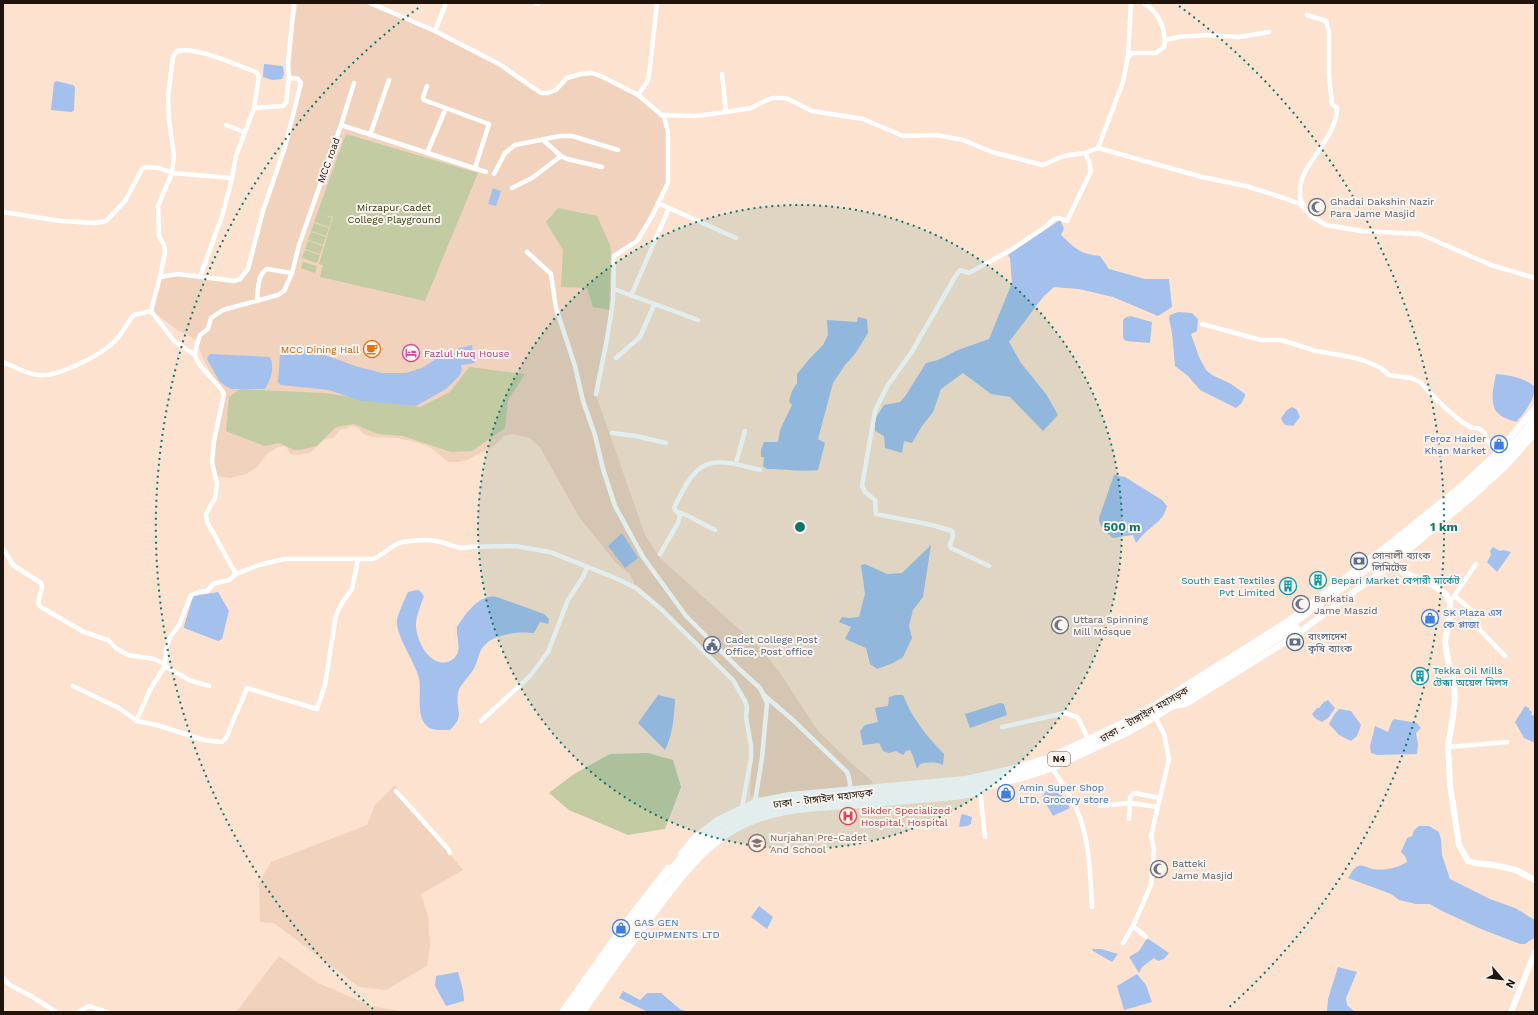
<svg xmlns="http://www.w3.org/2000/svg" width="1538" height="1015" font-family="'Work Sans','Noto Sans Bengali',sans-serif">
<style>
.built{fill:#f1d2bd}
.green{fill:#c2cba2}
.water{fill:#a3c1ec}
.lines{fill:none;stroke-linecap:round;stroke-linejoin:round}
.major-tunnel{stroke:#dcc3b3;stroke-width:6;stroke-dasharray:6 3;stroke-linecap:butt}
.minor{stroke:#fff;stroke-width:4.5}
.major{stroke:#fff;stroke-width:6}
.highway{stroke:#fff;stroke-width:7}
.ring{fill:none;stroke:#0f766e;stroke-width:2;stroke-dasharray:2 4}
.labels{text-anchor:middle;stroke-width:4;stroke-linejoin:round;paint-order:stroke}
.shield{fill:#fbf4ef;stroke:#615750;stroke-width:1}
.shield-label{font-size:9px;font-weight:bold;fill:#1f140c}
.street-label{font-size:10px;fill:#1f140c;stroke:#fbf4ef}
.worship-label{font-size:10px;fill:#5b616d;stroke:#fbf4ef;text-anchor:start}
.park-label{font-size:10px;fill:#31370f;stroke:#fbf4ef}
.food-label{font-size:10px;fill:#c56008;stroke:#fbf4ef;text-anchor:end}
.hotel-label{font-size:10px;fill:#b23c85;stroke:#fbf4ef;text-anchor:start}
.shop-label{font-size:10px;fill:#366cbe;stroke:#fbf4ef;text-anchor:start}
.service-label{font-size:10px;fill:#4e5e75;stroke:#fbf4ef;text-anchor:start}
.culture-label{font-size:10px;fill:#0d838f;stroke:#fbf4ef;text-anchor:start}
.health-label{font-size:10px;fill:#be3a42;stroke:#fbf4ef;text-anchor:start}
.education-label{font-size:10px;fill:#785e54;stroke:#fbf4ef;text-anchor:start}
.centre{fill:#0f766e;stroke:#fbf4ef;stroke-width:2}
.ring-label{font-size:12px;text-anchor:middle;font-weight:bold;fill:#0f766e;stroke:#fbf4ef;stroke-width:4;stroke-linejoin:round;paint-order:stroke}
</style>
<rect width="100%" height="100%" fill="#fde2d0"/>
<path class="built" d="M298 3H364L426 29 498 66 532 90 541 93 548 94 567 78 592 74 636 95 664 117 668 132 667 183 637 240 613 256V300L595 395 597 398 645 535 660 558 761 649 780 673 818 731 850 762 872 781 873 785 793 792 761 797 756 795 751 796 750 798 752 755 748 717 739 687 636 587 630 574 617 564 579 517 540 447 530 438 513 434 504 436 494 446 467 460 459 462H448L431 448 418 443 398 438 372 437 365 435 358 428 351 426 346 429H341L333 438 323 440 310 453 298 455 290 454 287 448 284 446 278 447 267 454 257 467 246 474 230 478 217 476 214 462 215 441 225 396 205 363 200 351 198 341 176 329 152 311 161 277 177 276 223 280 244 277 302 82 299 76 290 75 294 22Z
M395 785 463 870 421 894 428 916 430 945 427 966 386 990 359 987 274 923 260 922 259 883 271 862 367 825 375 805Z
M279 956 318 983 372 1006 404 1012H236Z"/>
<path class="green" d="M346 134 478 173 425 301 320 277 323 265 319 264 333 217 323 215 332 218 329 227 314 222Z
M558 208 597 216 610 245 611 253 609 310 593 307 587 288 561 287 563 250 546 222Z
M314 223 329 228 326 236 311 231Z
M311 232 326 237 323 245 308 240Z
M308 241 323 246 320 254 305 249Z
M305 250 320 255 317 263 302 258Z
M303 262 317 266 315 273 301 268Z
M469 367 525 374 508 400 505 428 472 451 451 452 403 436 378 434 354 424 336 427 317 446 300 450H294L279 443 264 446 226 431 229 397 240 389 324 393 420 407 450 392Z
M648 753 673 760 681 787 665 829 628 835 569 810 549 793 574 774 610 754Z"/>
<path class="water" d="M264 64 283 66 284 74 282 79 272 80 263 77Z
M56 81 73 85 75 87 74 110 72 112 51 110 54 83Z
M493 188 501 191 496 206 488 204Z
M1060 220 1064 228 1061 235C1076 249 1080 254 1100 256L1109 269 1145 279H1169L1172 307 1158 316 1113 297 1079 289 1054 287 1043 297 1009 342 1021 363 1046 394 1058 415 1043 431 1010 397 991 394 963 373 941 389 933 412 922 426 912 443 904 441 902 453 885 448 884 436 875 431V419L884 405 900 402 906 395 926 363 938 360 958 350 989 339 1012 283 1010 258 1008 255Z
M1178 312 1192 313 1198 319 1197 331 1191 334 1199 357 1206 370 1212 375 1231 384 1245 394V396L1241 404 1236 408 1200 390 1188 376 1175 366 1172 333 1169 319 1170 315Z
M1130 316 1152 322 1150 343 1126 341 1123 338V320L1125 318Z
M858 317 867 319 868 333 855 354 845 365 833 383 818 439 825 443 818 470C801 472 784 469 767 469L763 466 764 457H761V450L764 442H778L780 430 792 405 789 401 792 391 797 383V374L811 357 823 345 828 335 827 320 857 322Z
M472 345 475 363 461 365 462 369 460 375 446 389 416 406 361 401 329 390 281 385 278 382 280 355 282 351 289 347 311 350 355 366 382 373H406L422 368 447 352 451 354 457 353 456 349Z
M210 354 269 357 271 359C274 370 271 379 265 389H231L226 386 220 382 208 361 207 358Z
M1496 374C1508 375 1526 378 1535 387 1535 398 1524 415 1516 422 1511 420 1503 418 1499 414 1488 405 1494 385 1496 374Z
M1292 407 1297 410 1300 417 1293 426 1285 425 1282 421 1281 418 1286 411Z
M1114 475 1125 477 1162 500 1167 506C1164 520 1154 524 1145 533 1141 536 1139 540 1136 543L1133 535 1113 538C1106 532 1099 527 1099 518Z
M622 533 638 558 625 568 608 546Z
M931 545 923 597 913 610 909 626 912 638 903 657 893 663 877 669 870 664 866 648 845 639 851 627 839 622 842 617 850 618 859 617 865 594 861 565 865 564 887 574 902 573Z
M1493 547 1500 551 1503 550 1511 552 1497 572 1487 562 1491 555 1490 551Z
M417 590 420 591 424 596C421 604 417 614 416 623 415 640 431 670 450 661 454 659 457 655 458 652 460 644 456 635 457 627 465 614 480 593 497 597L544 614 549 619 548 624 540 622 534 633C518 631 489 634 481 650 478 656 477 664 473 670 468 678 460 684 458 693 455 710 466 715 450 730 443 730 432 731 427 726 415 715 422 692 419 678 415 662 396 636 397 621 397 615 405 599 408 592Z
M218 592 229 611 222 639 218 641 184 628V626L192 600 194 596Z
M658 695 675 699C674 716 673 735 665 750L638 723Z
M896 695H903C914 721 925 734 944 754L943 765C936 762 928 762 920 764L917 769 913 756 910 750 906 751 903 755 896 751 889 753 883 751 879 743 863 745 860 731 865 725 878 722 875 708 888 706 889 697Z
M1328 700 1335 708 1329 717 1322 722 1315 718 1312 714 1317 708H1319L1324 702Z
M1000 703 1004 704 1007 715 970 728 965 714Z
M1525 706 1529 708V710L1532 712 1531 715 1535 716V743L1524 738 1515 722Z
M1339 709 1351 711 1361 725 1357 736 1351 741 1339 735 1329 724 1334 715Z
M1394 719 1417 723 1421 728 1416 733 1418 744 1417 754 1377 755 1371 753 1370 746 1375 726 1388 732 1392 721Z
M1055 786 1059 793 1061 792 1070 808 1053 816 1042 797 1048 788Z
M963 814 972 817 971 824 967 826 959 827 961 815Z
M1419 826H1429L1439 832 1441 840 1442 855 1450 879 1490 899 1515 908 1535 920 1534 938 1525 944H1520L1481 929 1440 910 1430 904H1416L1399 900 1391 894 1348 878C1351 874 1353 868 1358 866 1363 864 1368 868 1373 869 1385 871 1397 868 1407 862L1405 856 1401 852 1407 838 1412 836 1414 830Z
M759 906 773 917 767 929 751 917Z
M1147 938 1169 953 1164 959 1158 961 1154 958 1142 967 1139 973 1129 957 1139 951Z
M1092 949H1101L1118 954 1112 962 1093 951Z
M1338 967 1357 972 1346 998 1347 1005 1355 1012 1327 1011 1328 999Z
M458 972 463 990 464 1001 446 1006 435 986 436 976Z
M1137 974 1146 985 1152 1002 1124 1010 1117 986Z
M623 991 640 1000 647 993H661L681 1010 690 1012H648L619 998Z"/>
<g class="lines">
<path class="major-tunnel" d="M1379 555 1389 566"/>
<path class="minor" d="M370 3 435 31 499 64 541 93H548L556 90 567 78 581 74 592 73 603 77 638 95 664 117 668 132V183L652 216 637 241 614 256 613 301 607 339 596 394
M536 3 538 4
M435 31 446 3
M1166 40 1178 37 1206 35 1239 37 1269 32
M1128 56 1133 53H1156L1164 47C1166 37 1163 23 1156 14 1153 10 1148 6 1144 3
M722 74 726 112
M427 86 423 97 424 100 489 124 475 168
M638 95 647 82 649 75 657 3
M254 108 283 106 286 103 289 78 288 63 294 3
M663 115 696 116 726 112 751 108 767 100 773 98H786L812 111 863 119 903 136 936 135 963 140 992 152 1043 165 1063 156 1085 153 1098 148 1202 177 1246 186 1284 198 1300 204 1311 216 1326 225 1362 231 1420 234 1491 265 1535 278
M226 125 244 132
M341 125 354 83
M370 135 389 80
M543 140 561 156 567 159 602 167
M1098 148 1123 82 1128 56 1131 3
M427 153 446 108
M494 174 505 153 515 145 560 136H572L618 150
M512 188 532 178 561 156
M658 203 736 238
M1304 206C1302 203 1300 198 1300 195 1297 165 1337 140 1337 108L1332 104 1329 75V32L1326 21 1307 15
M3 212 61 221 95 223 106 221 125 201 142 169 145 167 159 168 172 173 232 178
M527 252 551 274 556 308 575 366 583 401 595 435 603 469 615 506 643 557 686 616 739 669 760 688 767 703 762 758 755 802
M160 277 178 274 234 281 240 279 248 269 263 211 285 147 301 83 298 79 289 78
M614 289 698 320
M631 296 669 208
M257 301C258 290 257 275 267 269L292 273
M1202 324 1261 340H1281L1316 351 1351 357 1365 361 1381 368 1389 375 1411 378 1420 382 1443 406 1462 422 1472 428H1478L1484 432 1487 440 1497 453
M195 355 174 341 151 311 160 277 165 253 164 245 159 236 158 206 172 173 174 156 169 120 168 96 173 57 177 51C197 46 236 65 256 72L259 76 254 108 236 156 232 178 223 213 200 277
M616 358 640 337 654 305
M3 362C13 366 27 374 38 375 56 378 101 355 114 342 122 334 126 324 134 315L151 311
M612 433 636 436 666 443
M736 463 745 431
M678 512 686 515 715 530
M3 549C8 554 9 560 13 565L41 583 42 587 38 603 41 607 84 632 108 640 116 648 128 655 154 659 165 664
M660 554 678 523 680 515 674 508C698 457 708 456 760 470
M989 566 951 548 950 545 953 536 952 531 932 525 876 514 875 500 865 492 862 486 875 411 888 385 911 353 955 277 960 270 969 273 1009 251 1045 227 1055 218H1059L1067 221 1091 171C1090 165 1088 158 1085 153
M236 574 207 522 206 514 215 498 217 484 212 462 214 441 224 394C219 382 194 365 195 353 196 347 198 341 200 335L208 329 211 318 223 310 278 295 284 291 292 273 299 245 341 125 486 172
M1455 596 1471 610 1480 630 1505 656
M1450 602 1476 564
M165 666 189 680 209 686
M73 686 119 708 137 721 157 725 204 740 222 742 226 738 247 688 317 709 325 685 336 615 342 603 352 589 358 559
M764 695 794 721 847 772 849 778 851 791
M136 721 151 688 165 666 166 648 171 636 179 625 191 595 199 592 207 591 213 584 229 580 236 574 259 565 284 559H373C384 555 392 544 403 542 415 540 429 539 441 542 451 544 457 550 468 547L515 546 550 552 613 577 636 588 661 609 680 628 733 680 745 701 747 707 746 717 751 746V758L742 807
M481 721 530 676 548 652 568 600 583 577 587 567
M1002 727 1065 713 1077 717 1080 722 1089 741
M1448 747 1507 742
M1052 768C1061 782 1070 795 1077 810 1090 840 1090 875 1092 907
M980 790 985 837
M396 791 448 849 450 853
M1100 806 1130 803 1129 819
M1158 807 1130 803V797L1134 793 1160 798
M1133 926 1151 885 1154 849 1151 836 1169 759 1164 734 1155 716
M1123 943 1133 926 1146 937
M3 978 10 985 31 996 56 1012
M78 1012 89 1006 107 1012"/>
<path class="major" d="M1389 566 1433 585 1446 594 1450 602V615L1445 642 1448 661 1453 676 1455 697 1453 716 1448 747 1450 784 1459 845 1468 861 1475 863 1494 865 1516 870 1535 880
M1174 706 1186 704 1289 640 1389 566 1471 498 1508 464 1535 433
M681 854 695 837 717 820 755 802 789 795 965 779 1011 769 1050 757 1122 723 1158 703 1291 619 1378 553 1460 487 1497 453 1535 408
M562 1012 628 919 668 868
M583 1012C603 983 624 954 645 926 675 886 705 839 754 821 784 809 817 808 849 806 884 803 919 800 955 797L980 793
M1511 1012 1535 952"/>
<path class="highway" d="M1402 548C1450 509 1494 474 1535 427
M569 1012C587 986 606 960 624 934 652 895 679 850 721 824 757 801 799 799 841 795 893 791 948 790 999 778 1066 762 1124 728 1181 693 1213 674 1246 655 1277 634 1326 601 1373 565 1419 527 1460 494 1504 460 1535 418
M577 1012 651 907 683 866 708 841 733 825 756 814 776 808 802 804 961 792 1021 778 1052 768 1130 731 1171 707 1296 627"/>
</g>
<circle cx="800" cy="527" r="322" fill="#0f766e" fill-opacity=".12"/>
<g class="ring">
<circle cx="800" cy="527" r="322"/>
<path d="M373 1009A644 644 0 0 1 421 6M1179 6A644 644 0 0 1 1227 1009"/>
</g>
<defs>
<g id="mosque-ring" transform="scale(0.9)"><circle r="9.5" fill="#fbf4ef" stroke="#6b7280" stroke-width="1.5"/><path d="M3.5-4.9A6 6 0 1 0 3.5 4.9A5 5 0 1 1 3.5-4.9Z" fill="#6b7280"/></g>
<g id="cafe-ring" transform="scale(0.9)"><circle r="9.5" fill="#fbf4ef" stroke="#e8710a" stroke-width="1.5"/><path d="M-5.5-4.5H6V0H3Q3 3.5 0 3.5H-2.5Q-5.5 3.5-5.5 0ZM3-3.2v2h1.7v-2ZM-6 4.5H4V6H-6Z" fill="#e8710a"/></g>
<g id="hotel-ring" transform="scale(0.9)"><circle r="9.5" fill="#fbf4ef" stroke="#d1479c" stroke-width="1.5"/><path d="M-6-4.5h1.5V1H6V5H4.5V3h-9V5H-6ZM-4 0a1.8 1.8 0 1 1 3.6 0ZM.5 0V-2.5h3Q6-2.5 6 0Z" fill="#d1479c"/></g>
<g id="shop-ring" transform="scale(0.9)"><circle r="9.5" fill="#fbf4ef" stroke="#3f7fe0" stroke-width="1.5"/><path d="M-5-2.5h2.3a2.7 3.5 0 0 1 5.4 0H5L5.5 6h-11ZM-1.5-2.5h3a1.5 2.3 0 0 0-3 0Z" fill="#3f7fe0"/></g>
<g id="bank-ring" transform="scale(0.9)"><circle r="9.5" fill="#fbf4ef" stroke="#5c6f8a" stroke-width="1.5"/><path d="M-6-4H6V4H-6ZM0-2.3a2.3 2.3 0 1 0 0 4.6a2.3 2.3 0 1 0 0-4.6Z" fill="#5c6f8a"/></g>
<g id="building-ring" transform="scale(0.9)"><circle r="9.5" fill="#fbf4ef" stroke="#0f9aa8" stroke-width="1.5"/><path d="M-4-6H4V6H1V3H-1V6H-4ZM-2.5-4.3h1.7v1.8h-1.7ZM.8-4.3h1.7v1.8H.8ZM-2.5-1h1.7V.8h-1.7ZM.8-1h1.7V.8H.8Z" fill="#0f9aa8"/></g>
<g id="civic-ring" transform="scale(0.9)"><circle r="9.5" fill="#fbf4ef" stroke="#5c6f8a" stroke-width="1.5"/><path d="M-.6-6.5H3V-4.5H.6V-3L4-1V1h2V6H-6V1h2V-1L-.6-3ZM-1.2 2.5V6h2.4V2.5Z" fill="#5c6f8a"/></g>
<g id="hospital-ring" transform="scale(0.9)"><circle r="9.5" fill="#fbf4ef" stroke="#e0444e" stroke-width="1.5"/><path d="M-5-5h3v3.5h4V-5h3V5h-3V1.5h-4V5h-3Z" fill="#e0444e"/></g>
<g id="school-ring" transform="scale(0.9)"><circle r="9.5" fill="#fbf4ef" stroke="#8d6e63" stroke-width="1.5"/><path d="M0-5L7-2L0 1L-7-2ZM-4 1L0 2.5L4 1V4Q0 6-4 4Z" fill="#8d6e63"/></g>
</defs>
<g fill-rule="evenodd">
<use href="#mosque-ring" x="1317" y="207"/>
<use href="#cafe-ring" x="372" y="349"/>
<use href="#hotel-ring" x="411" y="353"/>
<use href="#shop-ring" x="1499" y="444"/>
<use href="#bank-ring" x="1359" y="561"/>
<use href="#building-ring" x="1318" y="580"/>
<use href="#building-ring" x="1288" y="586"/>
<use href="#mosque-ring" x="1301" y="604"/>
<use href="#shop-ring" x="1430" y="618"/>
<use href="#mosque-ring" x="1060" y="625"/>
<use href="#bank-ring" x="1295" y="642"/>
<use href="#civic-ring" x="712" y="645"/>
<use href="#building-ring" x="1420" y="676"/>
<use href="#shop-ring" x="1006" y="793"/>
<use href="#hospital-ring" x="848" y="816"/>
<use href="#school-ring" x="757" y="843"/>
<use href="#mosque-ring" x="1159" y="869"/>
<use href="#shop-ring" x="621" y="928"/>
</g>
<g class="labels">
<rect class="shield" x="1048" y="752" width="22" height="14" rx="3"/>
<g class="shield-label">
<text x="1059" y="762">N4</text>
</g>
<g class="street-label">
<text transform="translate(328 160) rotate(-70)" y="4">MCC road</text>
<text transform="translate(1144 714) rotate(-30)" y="4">ঢাকা - টাঙ্গাইল মহাসড়ক</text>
<text transform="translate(823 798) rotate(-7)" y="4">ঢাকা - টাঙ্গাইল মহাসড়ক</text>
</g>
<g class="worship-label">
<text x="1330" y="205">Ghadai Dakshin Nazir<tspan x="1330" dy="12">Para Jame Masjid</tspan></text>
<text x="1314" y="602">Barkatia<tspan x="1314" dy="12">Jame Maszid</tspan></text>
<text x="1073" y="623">Uttara Spinning<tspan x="1073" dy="12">Mill Mosque</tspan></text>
<text x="1172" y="867">Batteki<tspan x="1172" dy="12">Jame Masjid</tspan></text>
</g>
<g class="park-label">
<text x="394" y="211">Mirzapur Cadet<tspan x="394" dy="12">College Playground</tspan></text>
</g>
<g class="food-label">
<text x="359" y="353">MCC Dining Hall</text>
</g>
<g class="hotel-label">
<text x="424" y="357">Fazlul Huq House</text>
</g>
<g class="shop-label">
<text x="1486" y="442" text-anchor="end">Feroz Haider<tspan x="1486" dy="12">Khan Market</tspan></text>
<text x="1443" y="616">SK Plaza এস<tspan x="1443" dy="12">কে প্লাজা</tspan></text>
<text x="1019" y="791">Amin Super Shop<tspan x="1019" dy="12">LTD, Grocery store</tspan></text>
<text x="634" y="926">GAS GEN<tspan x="634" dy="12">EQUIPMENTS LTD</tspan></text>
</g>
<g class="service-label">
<text x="1372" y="559">সোনালী ব্যাংক<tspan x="1372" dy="12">লিমিটেড</tspan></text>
<text x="1308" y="640">বাংলাদেশ<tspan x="1308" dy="12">কৃষি ব্যাংক</tspan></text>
<text x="725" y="643">Cadet College Post<tspan x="725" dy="12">Office, Post office</tspan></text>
</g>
<g class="culture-label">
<text x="1275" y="584" text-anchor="end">South East Textiles<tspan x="1275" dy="12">Pvt Limited</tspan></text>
<text x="1331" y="584">Bepari Market বেপারী মার্কেট</text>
<text x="1433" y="674">Tekka Oil Mills<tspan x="1433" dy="12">টেক্কা অয়েল মিলস</tspan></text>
</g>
<g class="health-label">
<text x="861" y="814">Sikder Specialized<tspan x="861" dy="12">Hospital, Hospital</tspan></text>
</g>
<g class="education-label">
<text x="770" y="841">Nurjahan Pre-Cadet<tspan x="770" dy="12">And School</tspan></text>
</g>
</g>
<circle cx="800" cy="527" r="6" class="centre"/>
<g class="ring-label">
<text x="1122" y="531">500 m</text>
<text x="1444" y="531">1 km</text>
</g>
<rect width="1538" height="1015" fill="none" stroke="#1f140c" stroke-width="8"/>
<g transform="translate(1502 979) rotate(118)" stroke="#fbf4ef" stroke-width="3" paint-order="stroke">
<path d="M0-3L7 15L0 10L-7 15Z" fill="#1f140c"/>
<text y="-6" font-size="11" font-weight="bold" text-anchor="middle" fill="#1f140c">N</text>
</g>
</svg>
